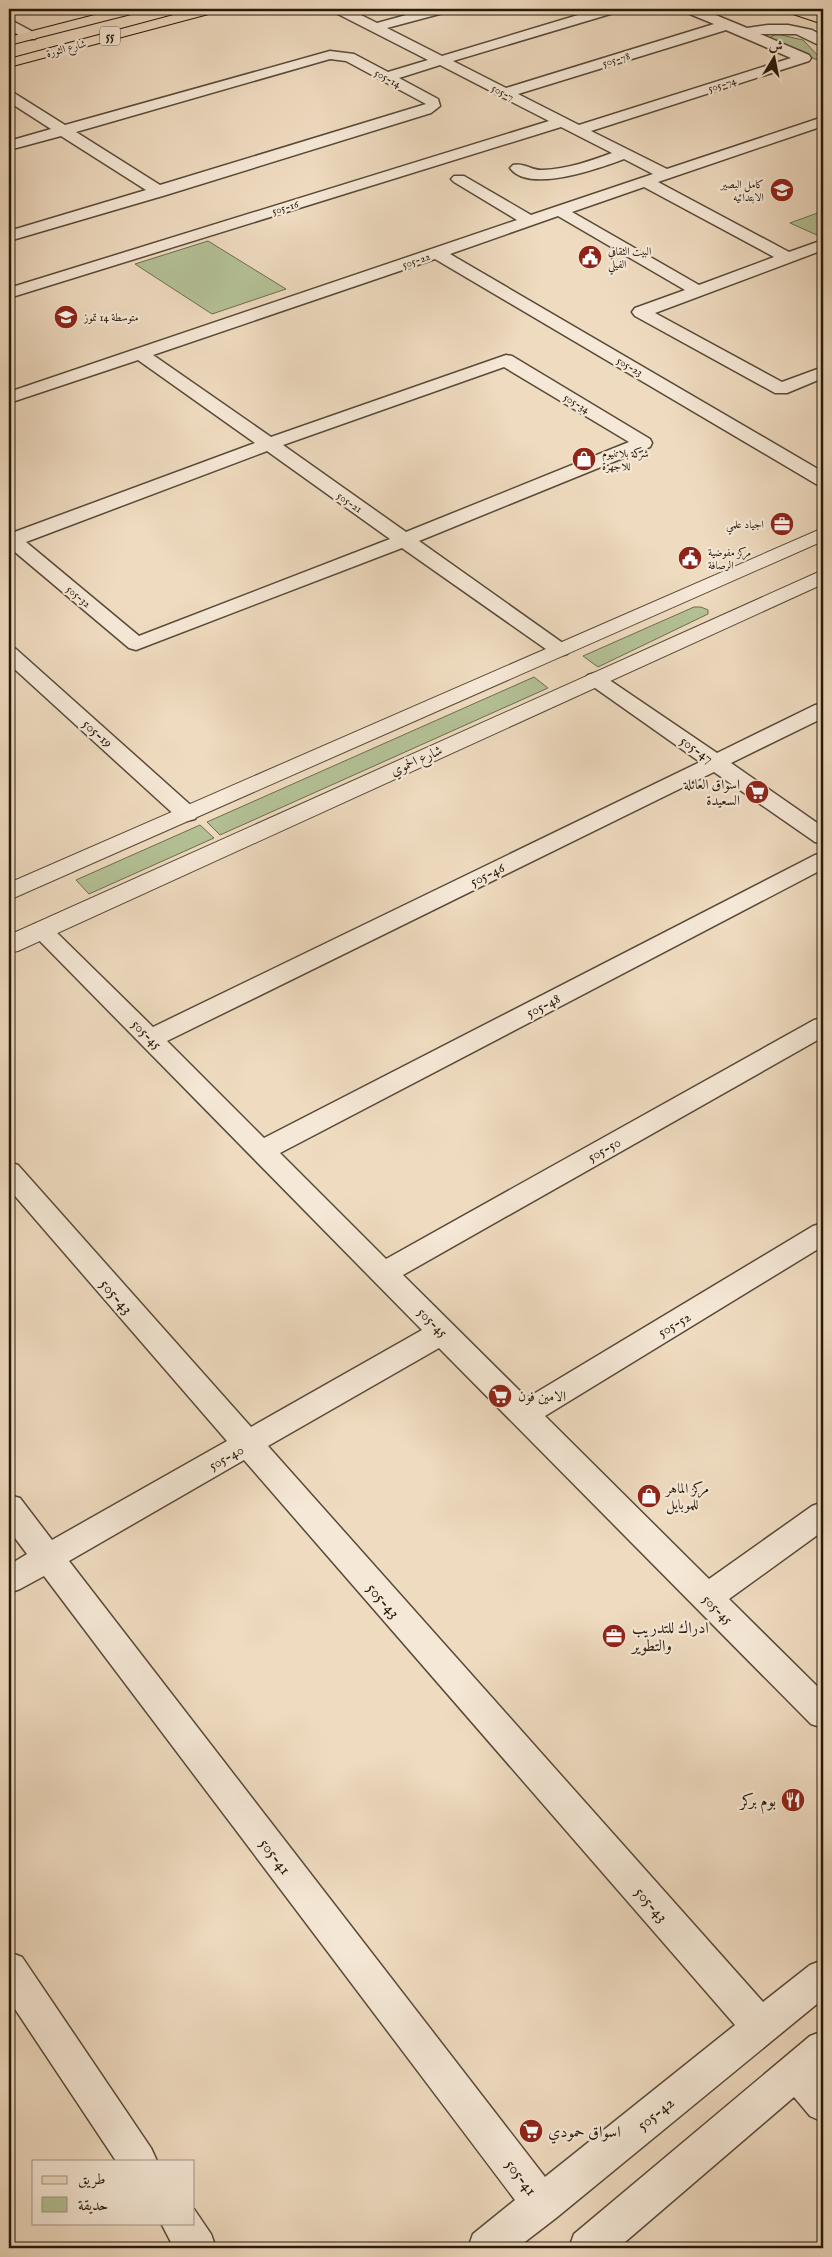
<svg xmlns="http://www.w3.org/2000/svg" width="832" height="2257" font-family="'IM FELL English',Amiri,serif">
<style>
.green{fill:#b4c196;stroke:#6d6d50}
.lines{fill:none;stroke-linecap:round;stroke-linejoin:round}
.minor-casing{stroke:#584a38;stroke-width:3}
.tertiary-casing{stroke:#584a38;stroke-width:2}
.primary-casing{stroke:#26190a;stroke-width:2}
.motorway-casing{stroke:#26190a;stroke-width:2}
.minor{fill:#f5e8d6;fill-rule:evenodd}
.tertiary{fill:#f5e8d6;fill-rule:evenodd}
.primary{fill:#efdbc0;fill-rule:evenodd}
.motorway{fill:#efdbc0;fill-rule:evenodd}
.labels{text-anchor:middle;stroke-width:4.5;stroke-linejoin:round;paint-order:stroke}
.far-street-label{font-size:11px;fill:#26190a;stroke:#f5e8d6}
.far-poi-label{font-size:11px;fill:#26190a;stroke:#f5e8d6;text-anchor:start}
.shield{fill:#f5e8d6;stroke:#645747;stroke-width:1}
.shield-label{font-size:12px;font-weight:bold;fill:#26190a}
.street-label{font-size:14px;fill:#26190a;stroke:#f5e8d6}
.poi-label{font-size:14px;fill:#26190a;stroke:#f5e8d6;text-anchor:start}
.near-street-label{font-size:16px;fill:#26190a;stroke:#f5e8d6}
.near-poi-label{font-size:16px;fill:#26190a;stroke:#f5e8d6;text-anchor:start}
</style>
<rect width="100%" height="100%" fill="#efdbc0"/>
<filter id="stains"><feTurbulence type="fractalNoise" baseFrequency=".004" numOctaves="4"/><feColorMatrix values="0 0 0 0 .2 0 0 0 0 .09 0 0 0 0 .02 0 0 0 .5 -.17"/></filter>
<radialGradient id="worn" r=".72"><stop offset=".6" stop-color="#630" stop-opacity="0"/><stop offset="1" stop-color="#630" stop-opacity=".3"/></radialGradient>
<path class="green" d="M777 34 803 40 823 61H820L766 39Z
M823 211V235L819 236 790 223Z
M208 241 286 289 212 314 135 264Z
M694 607H701L708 610V614L598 667 583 656Z
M534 677 548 688 220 835 207 822Z
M200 825 214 838 89 894 76 880Z"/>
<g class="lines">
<g class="minor-casing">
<path id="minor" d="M332 9H349L377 23 428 9H449L447 12 387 28 442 56 598 9H619L617 12 453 61 506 88 714 24 685 12 683 9H701L747 28 768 25H788L812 30 823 36V47L796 34H760L809 55 811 58 809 61 591 131 667 169 823 117V126L658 182 789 252 823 240V250L655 313 782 382 823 367V378L787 393H775L635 316 632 312 635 308 685 290 558 216 450 254 823 472V486L816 484 435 259 153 355 271 437 506 355 512 356 650 439 652 443 650 447 419 541 567 646 570 650 567 654 560 656 553 654 402 548 136 650 129 648 9 547V534L255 443 138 360 9 403V392L517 220 454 182 451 179 454 176H464L531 215 653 174 624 159C600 168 529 194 510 168L513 165C524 162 532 171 543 170 567 169 590 161 612 153L561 127 9 298V288L549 121 440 65 399 78 438 99 440 106 431 113 166 195 9 241V231L146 190 61 136 9 150V141L51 129 9 102V92L14 93 65 125 330 51 354 54 388 72 428 60 334 12ZM726 30 791 58 579 125 518 94ZM330 59 346 61 426 104 160 185 76 132ZM644 187 774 257 699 285 572 212ZM504 367 629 442 406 532 283 445ZM267 451 390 539 139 636 26 542Z
M9 19 35 33 37 36 35 39H25L9 29Z
M9 647 16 649 195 809 198 814 195 819 187 821 179 819 9 664Z
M595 673 602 675 717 753 815 705 823 704V718L731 763 823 827V844L815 842 714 772 167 1041 264 1138 815 855 823 853V869L280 1153 386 1259 814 1020 823 1018V1037L403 1275 527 1398 813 1226 823 1223V1246L545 1416 709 1579 812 1506 823 1502V1531L729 1599 823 1692V1728L811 1724 439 1348 268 1446 763 2002 810 1965 823 1960V1999L556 2218 517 2248H468L473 2234 515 2200 44 1576 20 1589 9 1593V1565L27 1554 9 1530V1495L20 1498 52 1540 227 1441 9 1189V1162L18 1165 251 1427 422 1330 29 930 33 925 41 922 49 925 153 1027 700 762 588 683 584 679 588 675ZM244 1460 735 2025 545 2177 69 1561Z
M9 1952 22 1957 151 2148 157 2161H116L9 2000Z
M823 2031V2122L810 2116 794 2097 618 2248H569L574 2234 810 2036Z
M194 2209 211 2234 216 2248H174L161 2223H194Z"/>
</g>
<g class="tertiary-casing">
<path id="tertiary" d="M823 528V541L9 900V883Z
M823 570V584L18 951 9 953V935Z"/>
</g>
<g class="primary-casing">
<path id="primary" d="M118 9H141L139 12 9 45V37Z
M196 9H218L216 12 9 67V59Z"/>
</g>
<g class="motorway-casing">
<path id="motorway" d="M785 9H805L823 15V24L787 12Z"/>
</g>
<use href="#minor" class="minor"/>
<use href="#tertiary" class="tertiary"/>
<use href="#primary" class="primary"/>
<use href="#motorway" class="motorway"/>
</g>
<defs>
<g id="school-disc" transform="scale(1.25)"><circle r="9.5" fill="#8f2418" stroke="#f5e8d6"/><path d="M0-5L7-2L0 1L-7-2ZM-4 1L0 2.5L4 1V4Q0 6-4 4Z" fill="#fff"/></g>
<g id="civic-disc" transform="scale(1.25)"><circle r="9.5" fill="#8f2418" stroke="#f5e8d6"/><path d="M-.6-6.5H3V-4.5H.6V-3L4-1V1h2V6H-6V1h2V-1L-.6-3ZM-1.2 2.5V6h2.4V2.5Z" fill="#fff"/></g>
<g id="shop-disc" transform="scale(1.25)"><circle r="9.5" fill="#8f2418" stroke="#f5e8d6"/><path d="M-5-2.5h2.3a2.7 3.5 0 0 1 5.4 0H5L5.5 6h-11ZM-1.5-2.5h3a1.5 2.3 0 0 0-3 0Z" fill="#fff"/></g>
<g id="office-disc" transform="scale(1.25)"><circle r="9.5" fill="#8f2418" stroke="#f5e8d6"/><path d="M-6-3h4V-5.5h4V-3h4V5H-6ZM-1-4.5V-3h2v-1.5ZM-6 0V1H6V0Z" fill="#fff"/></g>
<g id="supermarket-disc" transform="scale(1.25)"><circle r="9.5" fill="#8f2418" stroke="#f5e8d6"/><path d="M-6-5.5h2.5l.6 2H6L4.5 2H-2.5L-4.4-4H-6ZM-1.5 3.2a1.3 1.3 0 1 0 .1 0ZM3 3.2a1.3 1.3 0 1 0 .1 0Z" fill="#fff"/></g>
<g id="restaurant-disc" transform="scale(1.25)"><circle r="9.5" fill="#8f2418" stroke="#f5e8d6"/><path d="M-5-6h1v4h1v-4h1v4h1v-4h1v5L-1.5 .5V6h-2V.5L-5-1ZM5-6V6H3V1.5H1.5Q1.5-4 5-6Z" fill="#fff"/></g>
</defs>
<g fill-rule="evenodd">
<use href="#school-disc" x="782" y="190"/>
<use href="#civic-disc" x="590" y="257"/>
<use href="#school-disc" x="66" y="317"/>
<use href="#shop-disc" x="584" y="459"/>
<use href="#office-disc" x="782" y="524"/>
<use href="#civic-disc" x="690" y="558"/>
<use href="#supermarket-disc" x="757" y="792"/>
<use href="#supermarket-disc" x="500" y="1396"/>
<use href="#shop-disc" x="649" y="1496"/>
<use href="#office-disc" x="614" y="1636"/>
<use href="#restaurant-disc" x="793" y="1800"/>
<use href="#supermarket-disc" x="531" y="2131"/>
</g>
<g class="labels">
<g class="far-street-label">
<text transform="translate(66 48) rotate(-15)" y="4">شارع الثورة</text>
<text transform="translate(616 59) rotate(-17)" y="4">505-78</text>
<text transform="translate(388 78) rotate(28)" y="4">505-14</text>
<text transform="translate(722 84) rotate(-18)" y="4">505-74</text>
<text transform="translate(503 92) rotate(27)" y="4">505-7</text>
<text transform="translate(285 207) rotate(-17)" y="4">505-16</text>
<text transform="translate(416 260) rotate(-19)" y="4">505-22</text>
<text transform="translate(630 366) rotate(30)" y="4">505-23</text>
<text transform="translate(577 403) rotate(31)" y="4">505-34</text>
<text transform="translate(350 502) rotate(35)" y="4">505-21</text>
<text transform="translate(79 596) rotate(40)" y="4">505-32</text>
</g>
<g class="far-poi-label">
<text x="764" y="188" text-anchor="end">كامل البصير<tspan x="764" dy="13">الابتدائيه</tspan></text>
<text x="608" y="255">البيت الثقافي<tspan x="608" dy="13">الفيلي</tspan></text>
<text x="84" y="321">متوسطة 14 تموز</text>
<text x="602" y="457">شركة بلاتنيوم<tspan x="602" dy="13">للاجهزة</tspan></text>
<text x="764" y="528" text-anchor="end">اجياد علمي</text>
<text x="708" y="556">مركز مفوضية<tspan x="708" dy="13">الرصافة</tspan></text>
</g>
<rect class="shield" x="100" y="26.5" width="20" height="19" rx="4"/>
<g class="shield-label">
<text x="110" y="40">55</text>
</g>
<g class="street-label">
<text transform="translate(98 733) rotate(42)" y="5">505-19</text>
<text transform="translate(697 749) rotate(35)" y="5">505-47</text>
<text transform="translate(416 760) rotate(-24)" y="5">شارع الحموي</text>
<text transform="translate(487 874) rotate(-26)" y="5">505-46</text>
<text transform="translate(543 1005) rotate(-27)" y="5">505-48</text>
<text transform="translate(147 1034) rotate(45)" y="5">505-45</text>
<text transform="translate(604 1149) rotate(-29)" y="5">505-50</text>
<text transform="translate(433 1322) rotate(45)" y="5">505-45</text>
<text transform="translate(674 1324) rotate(-31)" y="5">505-52</text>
<text transform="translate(226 1457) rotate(-29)" y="5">505-40</text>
<text transform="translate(718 1609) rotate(45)" y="5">505-45</text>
</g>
<g class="poi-label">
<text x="740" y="789" text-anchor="end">اسواق العائلة<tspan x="740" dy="16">السعيدة</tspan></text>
<text x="518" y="1401">الامين فون</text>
<text x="666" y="1493">مركز الماهر<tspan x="666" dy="16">للموبايل</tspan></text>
</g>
<g class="near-street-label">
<text transform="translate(117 1296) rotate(49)" y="6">505-43</text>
<text transform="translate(384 1600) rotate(49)" y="6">505-43</text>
<text transform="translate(276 1856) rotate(53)" y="6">505-41</text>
<text transform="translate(652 1904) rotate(49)" y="6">505-43</text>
<text transform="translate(655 2113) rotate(-39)" y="6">505-42</text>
<text transform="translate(522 2177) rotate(53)" y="6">505-41</text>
</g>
<g class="near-poi-label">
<text x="632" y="1633">ادراك للتدريب<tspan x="632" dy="18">والتطوير</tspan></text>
<text x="776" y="1806" text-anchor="end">بوم بركر</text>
<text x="548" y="2137">اسواق حمودي</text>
</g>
</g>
<rect width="832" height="2257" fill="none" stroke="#efdbc0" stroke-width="30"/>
<rect x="10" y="10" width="812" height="2237" fill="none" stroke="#26190a" stroke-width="2.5"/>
<rect x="15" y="15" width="802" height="2227" fill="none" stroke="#26190a"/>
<rect x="32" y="2160" width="162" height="65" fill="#f5e8d6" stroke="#a29584"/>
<rect x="42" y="2176" width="25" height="8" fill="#efdbc0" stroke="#a29584"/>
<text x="78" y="2184" font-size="15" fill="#26190a">طريق</text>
<rect x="42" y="2197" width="25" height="15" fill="#b4c196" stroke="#a29584"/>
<text x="78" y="2210" font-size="15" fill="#26190a">حديقة</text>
<g transform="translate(774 58) rotate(10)" stroke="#f5e8d6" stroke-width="4" paint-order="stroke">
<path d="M0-4L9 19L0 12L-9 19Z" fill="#26190a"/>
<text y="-8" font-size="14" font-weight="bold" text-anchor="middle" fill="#26190a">ش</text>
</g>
<rect width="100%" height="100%" filter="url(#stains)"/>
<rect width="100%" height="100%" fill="url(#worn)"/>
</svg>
